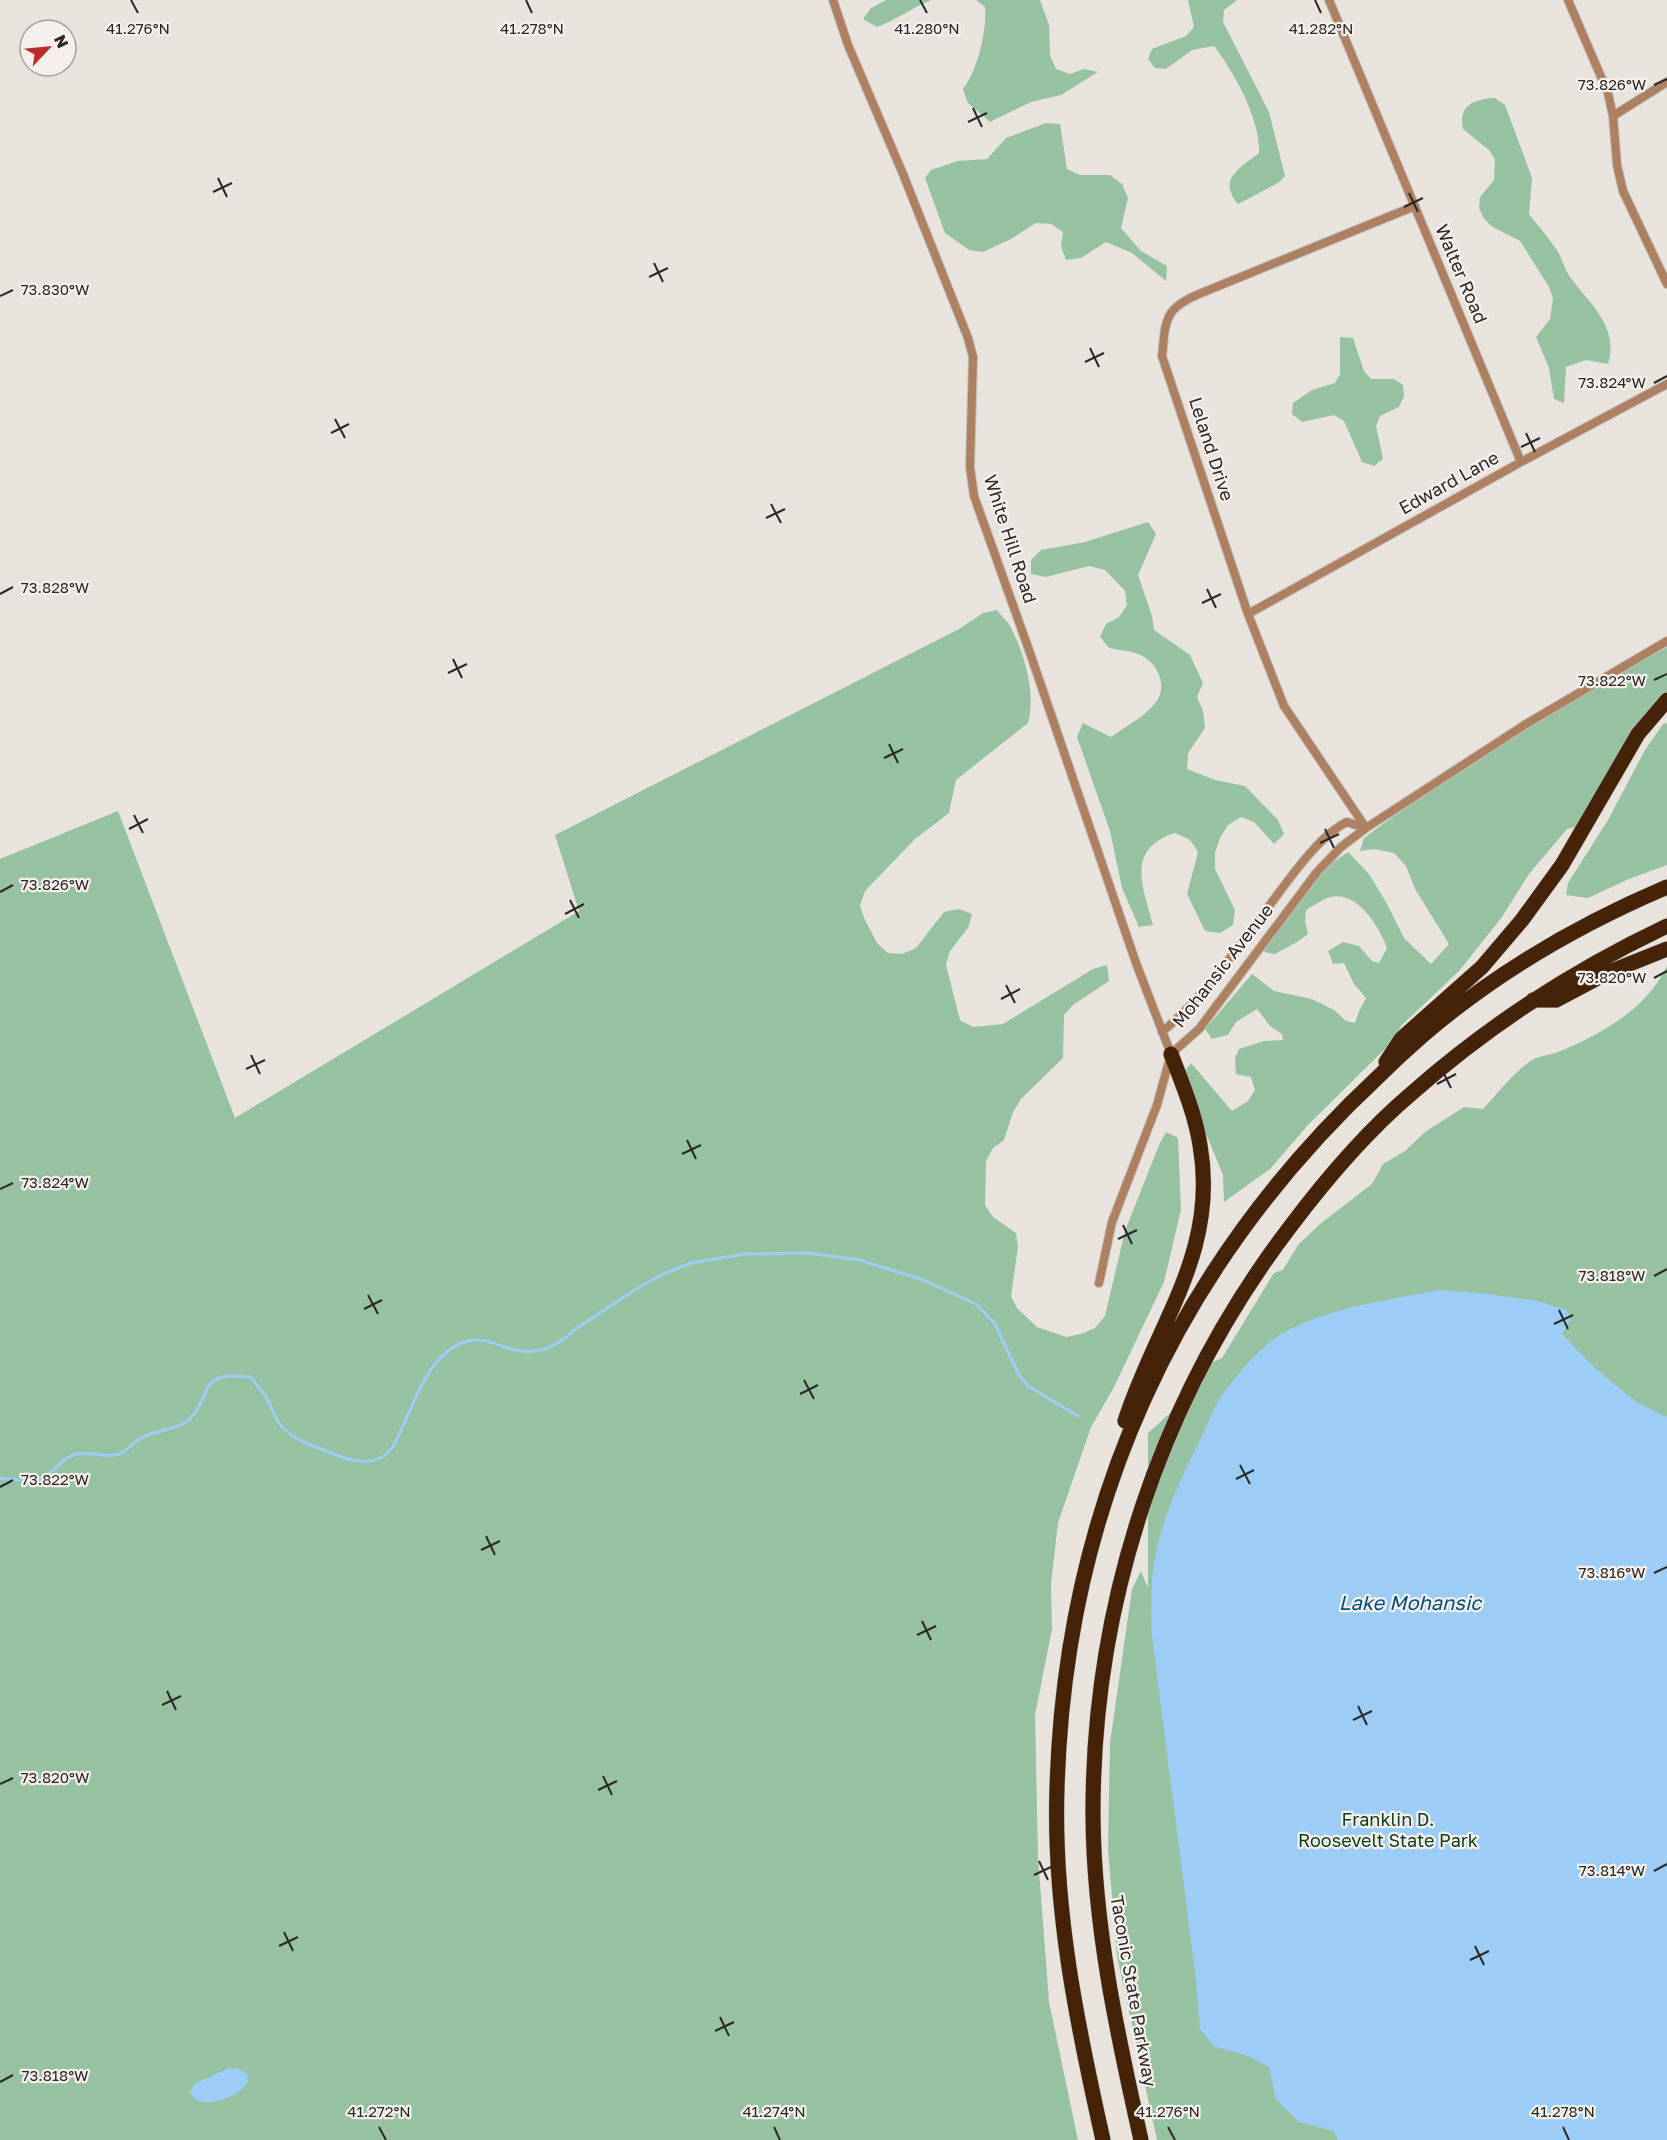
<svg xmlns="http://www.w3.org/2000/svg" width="1667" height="2140" font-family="'Golos Text',sans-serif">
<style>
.green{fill:#96c2a1}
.water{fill:#9ccdf6}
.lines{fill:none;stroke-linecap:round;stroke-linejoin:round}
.stream{stroke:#9ccdf6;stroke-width:3}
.minor-casing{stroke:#c3beb9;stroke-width:10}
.motorway-casing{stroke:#c3beb9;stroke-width:16}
.minor{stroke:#ad8062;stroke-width:8}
.motorway{stroke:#442308;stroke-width:15}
.ticks{fill:none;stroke:#2b2927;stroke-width:2}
.labels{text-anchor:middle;stroke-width:4.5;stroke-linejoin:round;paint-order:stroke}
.street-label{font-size:18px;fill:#2b2927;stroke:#f6f0ec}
.park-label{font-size:18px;fill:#0a3d1e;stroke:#f6f0ec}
.water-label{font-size:20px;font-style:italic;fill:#014f7d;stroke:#f6f0ec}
.ticks-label{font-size:15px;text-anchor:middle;fill:#2b2927;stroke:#f6f0ec;stroke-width:4.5;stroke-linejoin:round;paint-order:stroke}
</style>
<rect width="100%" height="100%" fill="#e9e3de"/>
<path class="green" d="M886 0H931C912 8 896 20 877 27L863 19 871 8Z
M976 0H1040L1049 25 1050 55 1056 69 1070 74 1084 69 1098 72 1061 95 1031 102 990 122 968 103 963 89C978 70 987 30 985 7Z
M1188 0H1237L1224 10 1223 22 1269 112 1285 176 1278 183 1238 204C1217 179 1239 169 1259 153 1261 120 1234 72 1214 46L1192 50 1166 69 1155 68 1148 59 1152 49 1186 36 1194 27Z
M1495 98 1505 105 1532 178 1529 214C1539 227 1550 239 1558 252 1562 259 1564 267 1568 274 1587 302 1620 325 1608 364L1586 360 1566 367 1564 403 1554 399 1549 368 1536 337 1550 319 1553 298 1549 287 1520 241 1491 226 1483 217 1479 208 1480 197 1494 180 1495 159 1489 150 1463 129C1458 105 1474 99 1495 98Z
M1046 123 1060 124 1067 169 1080 175H1110L1122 184 1128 198 1121 228 1141 251 1167 266 1166 281 1132 253 1106 242 1081 258 1066 260 1061 246 1063 232 1051 224 1036 223 1011 239 983 252 969 250 945 233 925 178 931 170 958 161 987 159 1006 138Z
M1340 337 1353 338 1364 371 1371 379H1394L1403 385 1404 396 1399 407 1380 416 1376 426 1383 459 1374 466 1362 462 1344 421 1334 415 1302 422 1292 414 1293 403 1312 390 1335 383 1340 374Z
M1148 522 1156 534 1138 575 1152 616 1154 630 1190 655 1203 683 1197 697 1203 711 1205 728 1188 753 1187 769 1215 780 1245 786 1278 820 1284 834 1274 844 1254 822 1241 817 1228 825 1220 838 1215 853V869L1235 910 1233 925 1220 933 1205 931 1187 894 1198 852 1190 840 1175 833C1125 849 1143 887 1153 925L1139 927 1122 888 1110 831 1077 737 1083 723 1111 737C1126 726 1145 717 1156 702 1168 686 1158 664 1141 655 1132 651 1119 650 1109 648L1100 637 1106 624 1119 617 1127 605 1125 591 1105 570 1089 566 1046 577 1031 574V560L1041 550 1085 542Z
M997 610C1001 616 1008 621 1011 628 1025 654 1036 695 1028 723L956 780 949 813 915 839 865 891 860 905 864 918 877 943 888 953 902 954 916 948 944 912 959 909 972 914 968 928 950 951 946 965 960 1020 973 1027 1003 1024 1093 969 1107 965 1109 981 1073 1005 1064 1015 1063 1058 1021 1099 1013 1112 1004 1140 993 1148 986 1161 985 1205 993 1217 1016 1233 1018 1247 1011 1296 1017 1308 1037 1327 1066 1337 1081 1334 1095 1328 1105 1316 1125 1231 1159 1145 1166 1132 1178 1138 1181 1210 1164 1282 1113 1389 1091 1427 1058 1523 1051 1584 1052 1629 1035 1715 1038 1857 1049 2002 1078 2140H0V859L118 811 235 1118 579 911 555 835 959 629 983 613Z
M1667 647V697L1580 826 1567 829 1529 874 1502 917 1459 971 1401 1026 1394 1040 1308 1125 1270 1169 1224 1202 1223 1175 1182 1075 1191 1063 1232 1111 1248 1101 1255 1090 1251 1077 1236 1074 1235 1058 1239 1049 1264 1041 1283 1040 1282 1034 1270 1026 1257 1009 1236 1022 1228 1035 1212 1039 1205 1029 1252 974 1274 991 1312 999 1334 1010 1346 1021 1355 1023 1359 1011 1366 998 1354 984 1344 963 1333 964 1328 951 1343 942 1359 946 1372 961 1379 963 1387 948C1379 926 1356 888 1327 898 1320 901 1313 906 1306 910L1305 922 1308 934 1297 942 1275 954 1264 952 1273 934 1326 867 1348 852 1369 874 1387 904 1404 938 1431 964 1449 944 1415 889 1406 866 1394 853 1374 849 1360 851 1364 838C1459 766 1562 706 1667 647Z
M1667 723V865L1629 879 1588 898 1566 895 1568 883 1608 820 1645 750 1663 724Z
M1667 966V2140H1157L1117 1956 1108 1850 1110 1743 1132 1589 1141 1571 1148 1588V1433L1190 1395 1204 1366 1222 1358 1274 1273 1283 1270 1298 1245 1320 1224 1372 1184 1383 1164 1405 1151 1425 1132 1464 1107 1483 1109C1496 1095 1516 1070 1532 1060 1539 1056 1550 1055 1558 1052 1600 1035 1647 1009 1667 966Z"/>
<path class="water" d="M1440 1290 1489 1294 1537 1301 1566 1310 1571 1318 1562 1334 1595 1368 1636 1402 1667 1417V2140H1338L1334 2131 1299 2122 1276 2099 1269 2067 1245 2055 1215 2047 1200 2029 1196 1980 1152 1636C1151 1610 1150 1584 1155 1559 1162 1515 1183 1475 1202 1436 1208 1423 1214 1407 1222 1395 1235 1377 1263 1344 1283 1333 1330 1307 1388 1300 1440 1290Z
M229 2068H236L247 2073 248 2082C241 2097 195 2114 190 2091L196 2083Z"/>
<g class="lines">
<path class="stream" d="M0 1478C16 1480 34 1484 49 1474 58 1467 62 1459 74 1455 89 1450 105 1459 119 1454 128 1450 134 1442 141 1438 154 1430 171 1431 184 1423 205 1411 200 1386 219 1378 227 1374 241 1377 251 1377 256 1384 262 1391 267 1399 272 1408 275 1419 282 1427 296 1441 315 1447 334 1454 349 1460 367 1466 382 1457 393 1451 397 1439 402 1428 416 1398 430 1354 464 1342 494 1332 514 1364 552 1346 561 1341 567 1338 574 1330L633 1291 663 1274 691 1263 745 1254 808 1253 859 1260 921 1279 976 1304 995 1324 1019 1375 1028 1386 1078 1416"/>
<g class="minor-casing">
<path id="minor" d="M833 0 848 45 903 174 968 338 973 357 970 467 974 496 1029 650 1136 963 1171 1054
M1329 0 1521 462
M1568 0 1608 93 1613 116 1617 165 1623 191 1667 284
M1613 116 1667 82
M1248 614 1521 462 1667 384
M1366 828 1284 706 1248 614 1162 356C1164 343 1163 325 1171 313 1180 300 1202 293 1216 287L1415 206
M1162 1032C1204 997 1237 949 1269 906 1288 881 1319 835 1347 822L1365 828
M1099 1283 1112 1222 1157 1105 1171 1054 1199 1029 1317 872 1341 847 1366 828 1526 724 1667 641"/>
</g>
<g class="motorway-casing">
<path id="motorway" d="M1533 1000H1556L1607 973 1667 949
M1386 1062 1401 1039 1482 967 1522 920 1562 865 1638 734 1667 700
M1125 1421C1156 1324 1219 1253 1200 1145 1195 1113 1182 1083 1171 1054
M1103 2140C1077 2024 1053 1908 1057 1788 1065 1509 1174 1267 1378 1077 1392 1063 1407 1049 1422 1036 1494 974 1580 924 1667 887
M1141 2140C1117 2033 1094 1927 1093 1817 1092 1604 1161 1396 1290 1227 1326 1179 1366 1132 1412 1093 1489 1025 1574 970 1667 926"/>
</g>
<use href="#minor" class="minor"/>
<use href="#motorway" class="motorway"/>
</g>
<path class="ticks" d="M131 0 138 13M526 0 532 13M920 0 927 13M1315 0 1321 13M1654 85 1667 79M973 108 982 127M968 122 987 113M218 178 227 197M213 192 232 183M1409 193 1418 212M1404 207 1423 198M654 263 663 282M649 277 668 268M0 296 13 290M1090 348 1099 367M1085 362 1104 353M1654 383 1667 376M335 419 345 438M331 433 349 424M1526 433 1535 452M1521 447 1540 438M771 504 781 523M766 518 785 509M1207 589 1216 608M0 594 13 587M1202 603 1221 594M453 659 462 678M448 673 467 664M1654 680 1667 674M889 744 898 763M884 758 903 749M134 815 143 833M129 829 148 819M1325 829 1334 848M1320 843 1339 834M0 892 13 885M570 900 579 918M565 914 584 904M1654 978 1667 971M1006 985 1015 1003M1001 999 1020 989M251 1055 260 1074M246 1069 265 1060M1442 1070 1451 1088M1437 1084 1456 1074M687 1140 696 1159M682 1154 701 1145M0 1189 13 1183M1123 1225 1132 1244M1118 1239 1137 1230M1654 1276 1667 1269M368 1295 378 1314M364 1309 382 1300M1559 1310 1568 1329M1554 1324 1573 1315M804 1380 814 1399M800 1394 818 1385M1240 1465 1250 1484M1236 1479 1254 1470M0 1487 13 1480M486 1536 495 1555M481 1550 500 1541M1654 1573 1667 1567M922 1621 931 1640M917 1635 936 1626M167 1691 176 1710M162 1705 181 1696M1358 1706 1367 1725M1353 1720 1372 1711M603 1776 612 1795M0 1784 13 1778M598 1790 617 1781M1039 1861 1048 1880M1654 1871 1667 1864M1034 1875 1053 1866M284 1932 293 1951M279 1946 298 1937M1475 1946 1484 1965M1470 1960 1489 1951M720 2017 729 2036M715 2031 734 2022M0 2082 13 2075M379 2127 386 2140M774 2127 780 2140M1168 2127 1175 2140M1563 2127 1569 2140"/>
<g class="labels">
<g class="street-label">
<text transform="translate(1461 274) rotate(67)" y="6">Walter Road</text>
<text transform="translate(1211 449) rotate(72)" y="6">Leland Drive</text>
<text transform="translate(1449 483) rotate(-29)" y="6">Edward Lane</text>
<text transform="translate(1010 539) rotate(72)" y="6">White Hill Road</text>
<text transform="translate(1223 966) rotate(-52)" y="6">Mohansic Avenue</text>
<text transform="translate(1133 1991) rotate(80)" y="6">Taconic State Parkway</text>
</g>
<g class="park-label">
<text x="1388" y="1826">Franklin D.<tspan x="1388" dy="21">Roosevelt State Park</tspan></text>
</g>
<g class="water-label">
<text x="1410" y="1610">Lake Mohansic</text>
</g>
</g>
<g class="ticks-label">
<text x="138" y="34">41.276°N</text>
<text x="532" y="34">41.278°N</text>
<text x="927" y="34">41.280°N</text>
<text x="1321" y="34">41.282°N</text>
<text x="1612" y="90">73.826°W</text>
<text x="55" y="295">73.830°W</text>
<text x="1612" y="388">73.824°W</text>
<text x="55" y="593">73.828°W</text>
<text x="1612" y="686">73.822°W</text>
<text x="55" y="890">73.826°W</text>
<text x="1612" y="983">73.820°W</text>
<text x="55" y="1188">73.824°W</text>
<text x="1612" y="1281">73.818°W</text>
<text x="55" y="1485">73.822°W</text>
<text x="1612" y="1578">73.816°W</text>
<text x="55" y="1783">73.820°W</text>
<text x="1612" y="1876">73.814°W</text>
<text x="55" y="2081">73.818°W</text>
<text x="379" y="2117">41.272°N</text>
<text x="774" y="2117">41.274°N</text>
<text x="1168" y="2117">41.276°N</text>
<text x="1563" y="2117">41.278°N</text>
</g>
<g transform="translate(48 48) rotate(64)"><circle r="28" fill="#f6f0ec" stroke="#a5a09d" stroke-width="1.5"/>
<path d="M0-4.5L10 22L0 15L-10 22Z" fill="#ba2b29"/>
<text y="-9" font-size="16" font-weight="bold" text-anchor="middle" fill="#2b2927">N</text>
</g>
</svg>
